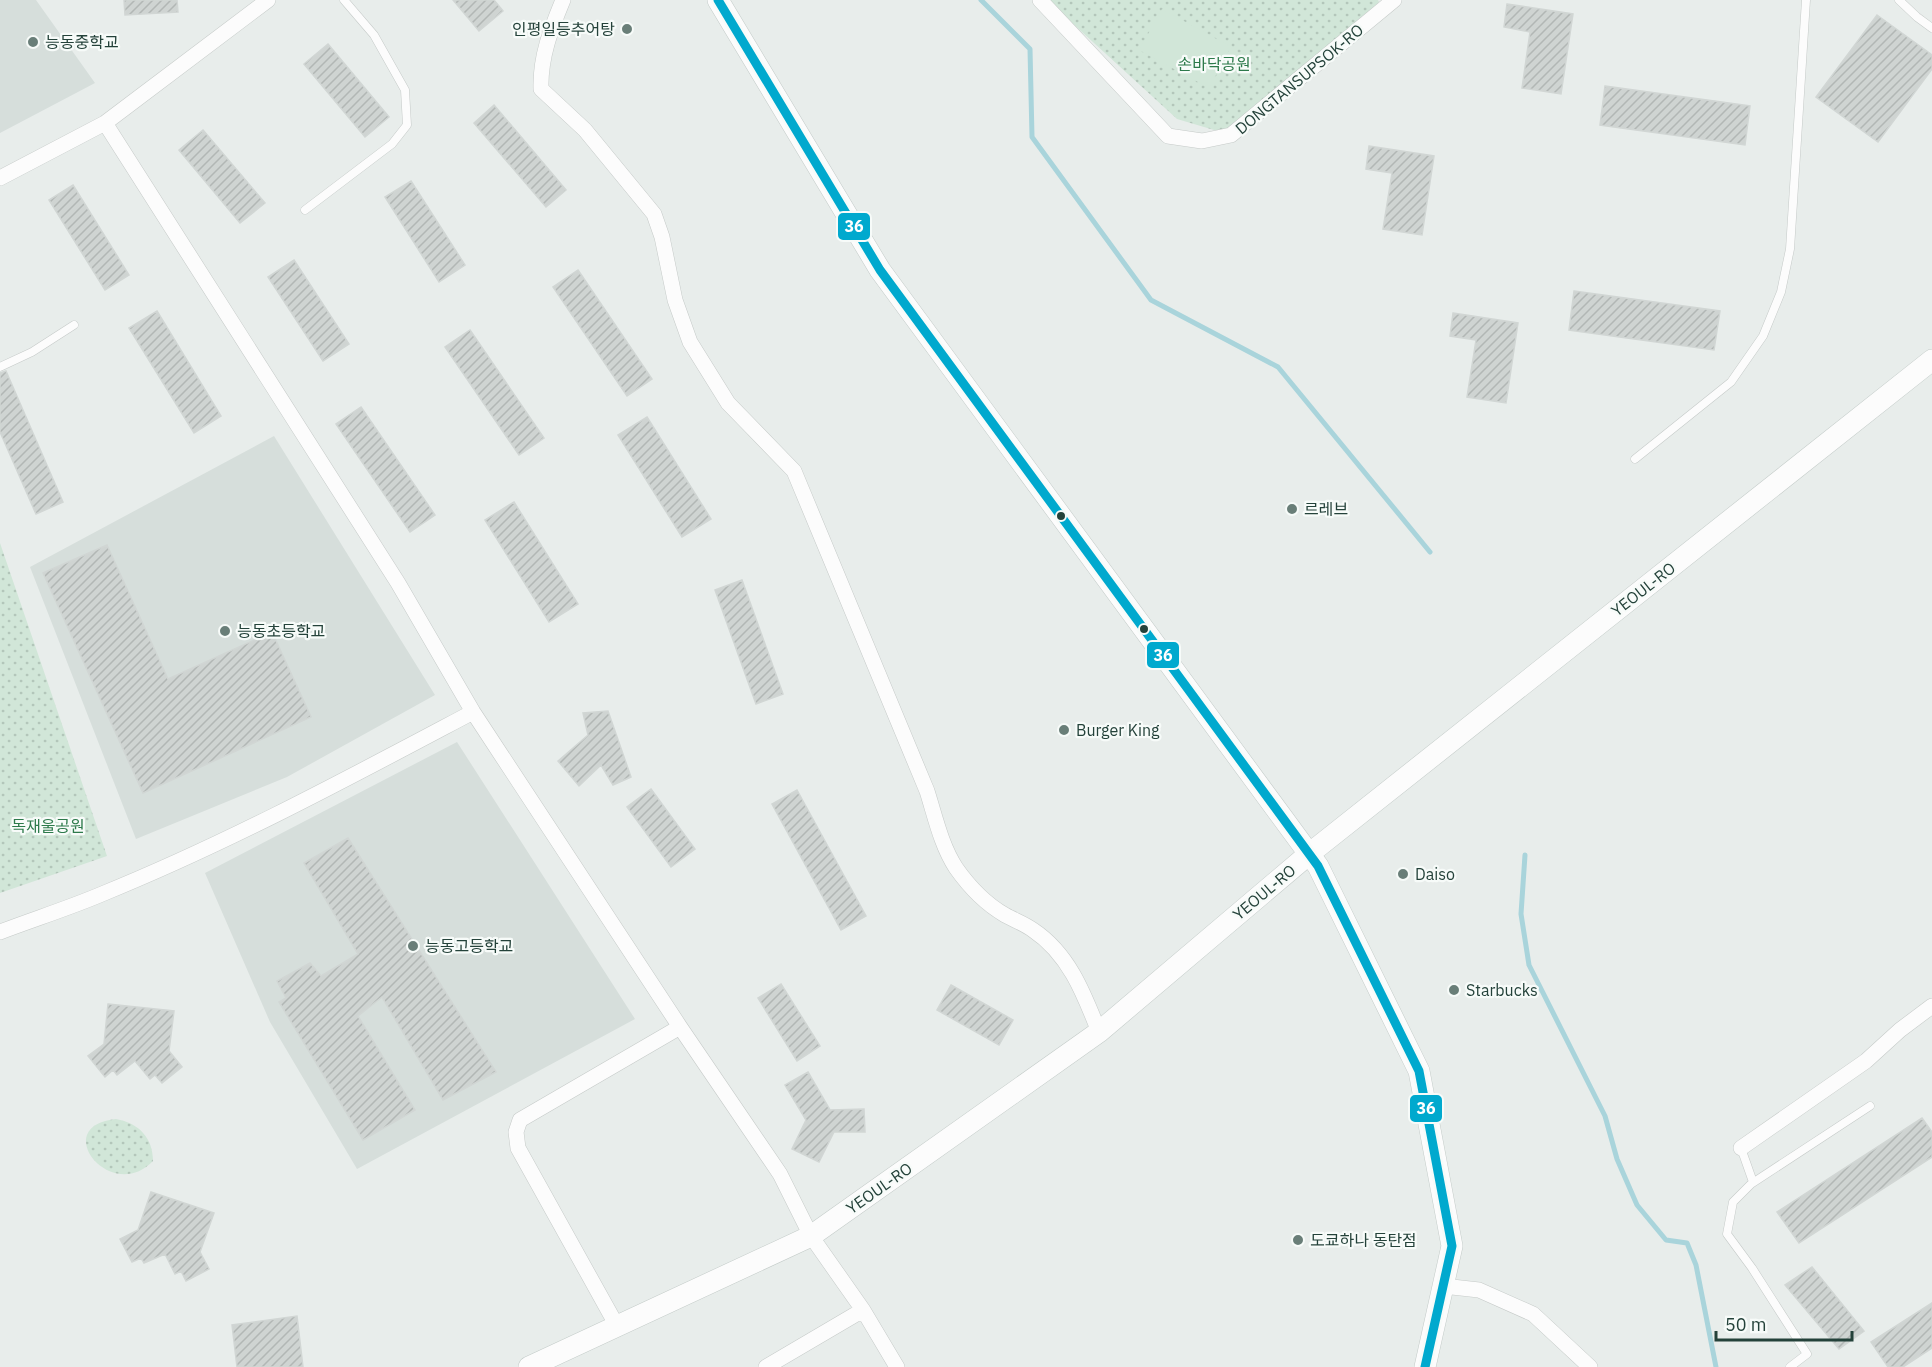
<svg xmlns="http://www.w3.org/2000/svg" width="1932" height="1367" font-family="'IBM Plex Sans','Noto Sans KR',sans-serif">
<style>
.built{fill:#d6dedb}
.park{fill:url(#park-dots)}
.pitch{fill:#d1e6d8}
.lines{fill:none;stroke-linecap:round;stroke-linejoin:round}
.stream{stroke:#a9d4db;stroke-width:5}
.building{fill:url(#building-hatch);stroke:#d1d6d4;stroke-width:1.5}
.lane-casing{stroke:#c5cac8;stroke-width:9}
.street-casing{stroke:#c5cac8;stroke-width:16}
.secondary-casing{stroke:#c3cbc8;stroke-width:22}
.lane{stroke:#fcfcfc;stroke-width:8}
.street{stroke:#fcfcfc;stroke-width:15}
.secondary{stroke:#fcfcfc;stroke-width:21}
.bus-1-casing{stroke:#f7fbf9;stroke-width:14}
.bus-1{stroke:#00a9ce;stroke-width:9}
.poi-dot{fill:#697e78;stroke:#f7fbf9;stroke-width:2}
.bus-dot{fill:#24423a;stroke:#f7fbf9;stroke-width:2}
.labels{text-anchor:middle;stroke-width:4.5;stroke-linejoin:round;paint-order:stroke}
.poi-label{font-size:16px;fill:#24423a;stroke:#f7fbf9;text-anchor:start}
.park-label{font-size:16px;fill:#2d7a4b;stroke:#f7fbf9}
.street-label{font-size:16px;fill:#24423a;stroke:#f7fbf9}
.line-badge{stroke:#f7fbf9;stroke-width:2}
.badge-label{font-size:16px;text-anchor:middle;font-weight:bold;fill:#fff}
</style>
<defs>
<pattern id="park-dots" width="8" height="8" patternUnits="userSpaceOnUse" patternTransform="scale(1.5)"><rect width="8" height="8" fill="#d1e6d8"/><path d="M2 2h.1M6 6h.1" fill="none" stroke="#b3c6ba" stroke-width="1.8" stroke-linecap="round"/></pattern>
<pattern id="building-hatch" width="6" height="6" patternUnits="userSpaceOnUse" patternTransform="scale(1.5)"><rect width="6" height="6" fill="#cfd4d2"/><path d="M-1 1l2-2M0 6l6-6M5 7l2-2" fill="none" stroke="#b2b7b5"/></pattern>
</defs>
<rect width="100%" height="100%" fill="#e8edeb"/>
<path class="built" d="M0 0H36L95 83 0 133Z
M274 436 435 695 287 777 136 839 30 567Z
M457 742 635 1019 357 1169 270 1022 205 873Z"/>
<path class="park" d="M1047 0H1378L1379 2 1231 135 1177 119Z
M0 543 107 856 0 893Z
M116 1119C139 1123 153 1138 153 1161 111 1205 48 1126 116 1119Z"/>
<path class="pitch" d="M1162 9 1231 47 1209 88 1139 50Z"/>
<g class="lines">
<path class="stream" d="M981 0 1030 49 1032 137 1151 300 1278 367 1430 552
M1525 855 1521 914 1529 965 1605 1116 1617 1159 1637 1205 1666 1240 1687 1243 1696 1265 1716 1367"/>
</g>
<path class="building" d="M124 0H177L178 12 125 15Z
M453 0H494L503 11 479 31Z
M1507 4 1573 14 1561 94 1522 88 1530 32 1504 27Z
M1877 15 1932 55V69L1878 142 1816 97Z
M328 44 389 117 365 137 304 64Z
M1605 86 1750 106 1745 145 1600 125Z
M494 105 566 190 546 207 474 123Z
M203 130 265 203 240 223 179 150Z
M1369 146 1434 156 1422 235 1383 229 1392 173 1366 169Z
M411 181 465 265 439 282 385 197Z
M73 185 129 275 105 290 49 200Z
M294 260 349 344 323 361 268 277Z
M578 270 652 379 627 396 553 287Z
M1574 291 1720 311 1714 350 1569 330Z
M157 311 221 416 194 433 129 328Z
M1453 313 1518 323 1506 403 1467 397 1476 340 1450 336Z
M470 330 544 438 519 455 445 347Z
M6 371 63 502 36 514 0 432V373Z
M361 407 435 515 410 532 336 424Z
M647 417 711 519 682 537 618 435Z
M514 502 578 604 549 622 485 520Z
M107 545 168 679 272 632 311 717 143 793 43 573Z
M742 580 783 694 756 704 715 590Z
M608 711 631 777 613 785 601 765 579 786 558 761 588 735 583 713Z
M651 789 695 849 671 867 627 807Z
M797 790 866 916 841 930 772 804Z
M348 838 496 1072 443 1100 382 997 358 1016 415 1110 363 1140 279 1002 286 998 277 981 310 963 321 976 358 954 304 863Z
M781 984 820 1046 797 1061 758 998Z
M951 985 1013 1020 999 1045 937 1010Z
M108 1004 174 1011 169 1051 182 1067 162 1083 155 1075 150 1079 135 1061 117 1075 113 1070 105 1077 88 1056 104 1044Z
M808 1072 830 1110 864 1109 865 1132H834L819 1162 792 1149 806 1120 785 1085Z
M1922 1118 1932 1132V1157L1799 1243 1777 1212Z
M151 1192 214 1213 200 1252 209 1269 186 1281 181 1271 175 1274 165 1254 144 1263 141 1258 132 1262 120 1239 138 1230Z
M1812 1267 1864 1331 1839 1349 1785 1285Z
M1932 1303V1348L1903 1367H1888L1871 1342Z
M297 1316 303 1367H237L232 1325Z"/>
<g class="lines">
<g class="lane-casing">
<path id="lane" d="M1899 0 1917 17 1932 28
M305 210 392 144 407 125 405 90 374 35 344 0
M0 367 32 352 74 325
M1635 459 1731 382 1763 336 1781 292 1790 249 1806 0
M1741 1148 1753 1182
M1790 1367 1807 1354 1752 1268 1727 1234 1733 1202 1751 1184 1870 1106"/>
</g>
<g class="street-casing">
<path id="street" d="M563 0C551 29 540 57 541 89L585 130 654 214 662 237 675 300 690 342 728 403 794 471 927 791C935 816 941 845 956 868 968 885 986 904 1005 915 1014 920 1025 924 1033 930 1069 954 1084 994 1099 1032
M1040 0 1168 136 1202 141 1231 135 1394 0
M105 123 398 583 473 712 680 1027 780 1174 811 1236 863 1310 897 1367
M0 178 105 123 268 0
M0 932C34 919 69 908 102 894 230 842 352 776 473 712
M1741 1148 1866 1061 1900 1030 1932 1006
M1443 1286 1479 1290 1533 1314 1590 1367
M617 1326 518 1148 516 1132 520 1120 680 1027
M766 1367 863 1310"/>
</g>
<g class="secondary-casing">
<path id="secondary" d="M718 0 880 270 1318 866 1419 1071 1452 1246 1425 1367
M529 1367 811 1236 1099 1032 1309 854 1932 360"/>
</g>
<use href="#lane" class="lane"/>
<use href="#street" class="street"/>
<use href="#secondary" class="secondary"/>
<g class="bus-1-casing">
<path id="bus-1" d="M718 0 880 270 1318 866 1419 1071 1452 1246 1425 1367"/>
</g>
<use href="#bus-1" class="bus-1"/>
</g>
<g class="poi-dot">
<circle cx="627" cy="29" r="6"/>
<circle cx="33" cy="42" r="6"/>
<circle cx="1292" cy="509" r="6"/>
<circle cx="225" cy="631" r="6"/>
<circle cx="1064" cy="730" r="6"/>
<circle cx="1403" cy="874" r="6"/>
<circle cx="413" cy="946" r="6"/>
<circle cx="1454" cy="990" r="6"/>
<circle cx="1298" cy="1240" r="6"/>
</g>
<g class="bus-dot">
<circle cx="1061" cy="516" r="5"/>
<circle cx="1144" cy="629" r="5"/>
</g>
<g class="labels">
<g class="poi-label">
<text x="615" y="35" text-anchor="end">인평일등추어탕</text>
<text x="45" y="48">능동중학교</text>
<text x="1304" y="515">르레브</text>
<text x="237" y="637">능동초등학교</text>
<text x="1076" y="736">Burger King</text>
<text x="1415" y="880">Daiso</text>
<text x="425" y="952">능동고등학교</text>
<text x="1466" y="996">Starbucks</text>
<text x="1310" y="1246">도쿄하나 동탄점</text>
</g>
<g class="park-label">
<text x="1214" y="70">손바닥공원</text>
<text x="48" y="832">독재울공원</text>
</g>
<g class="street-label">
<text transform="translate(1299 79) rotate(-40)" y="6">DONGTANSUPSOK-RO</text>
<text transform="translate(1643 589) rotate(-38)" y="6">YEOUL-RO</text>
<text transform="translate(1264 892) rotate(-40)" y="6">YEOUL-RO</text>
<text transform="translate(879 1188) rotate(-35)" y="6">YEOUL-RO</text>
</g>
</g>
<g class="line-badge">
<rect x="837" y="212" width="34" height="29" rx="6" fill="#00a9ce"/>
<rect x="1146" y="641" width="34" height="28" rx="6" fill="#00a9ce"/>
<rect x="1409" y="1094" width="34" height="29" rx="6" fill="#00a9ce"/>
</g>
<g class="badge-label">
<text x="854" y="232">36</text>
<text x="1163" y="661">36</text>
<text x="1426" y="1114">36</text>
</g>
<path d="M1716 1331v9h136v-9" fill="none" stroke="#24423a" stroke-width="3"/>
<text x="1725" y="1331" font-size="18" fill="#24423a" stroke="#f7fbf9" stroke-width="4.5" paint-order="stroke">50 m</text>
</svg>
